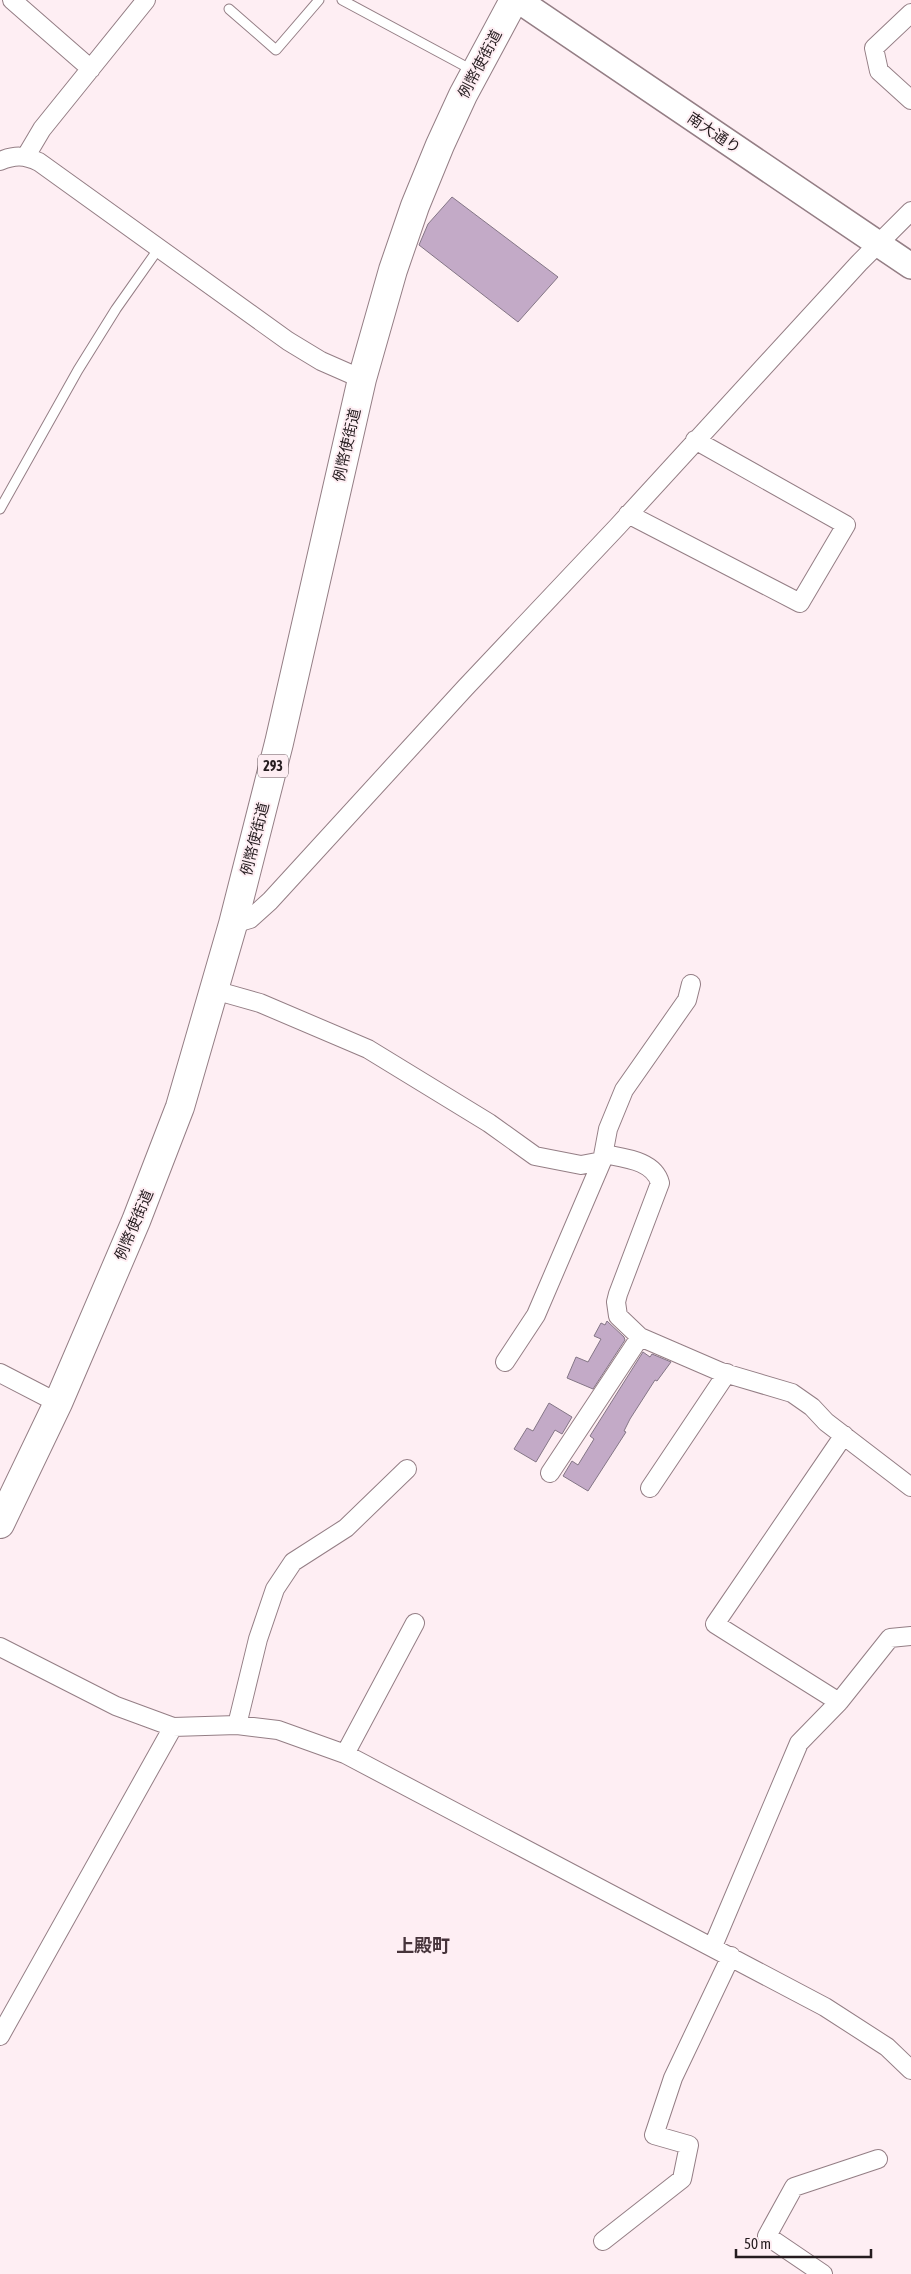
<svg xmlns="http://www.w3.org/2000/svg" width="911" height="2274" font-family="'Asap Condensed','Noto Sans JP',sans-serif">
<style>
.building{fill:#c3aac7;stroke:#847686}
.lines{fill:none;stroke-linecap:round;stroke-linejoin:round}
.lane-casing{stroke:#947e85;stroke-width:11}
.street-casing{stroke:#947e85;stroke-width:20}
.secondary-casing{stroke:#947e85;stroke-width:28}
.highway-casing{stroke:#947e85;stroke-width:30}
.lane{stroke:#fff;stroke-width:9}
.street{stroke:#fff;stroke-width:18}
.secondary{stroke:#fff;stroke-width:25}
.highway{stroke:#fff;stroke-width:28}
.labels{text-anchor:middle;stroke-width:4;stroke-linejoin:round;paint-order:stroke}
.shield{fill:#feeef3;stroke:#665b5f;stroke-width:1}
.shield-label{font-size:14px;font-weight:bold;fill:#251c1f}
.street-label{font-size:15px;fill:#251c1f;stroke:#feeef3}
.quarter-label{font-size:18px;font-weight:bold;fill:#46333a;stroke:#feeef3}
</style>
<rect width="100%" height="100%" fill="#feeef3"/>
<path class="building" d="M452 197 558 277 518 322 419 245 428 224Z
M607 1321 624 1337 625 1340 593 1389 567 1378 576 1357 588 1362 601 1339 594 1336 601 1323 605 1325Z
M643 1352 650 1357 652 1354 671 1362 657 1381 655 1380 630 1419 624 1431 626 1432 588 1491 563 1476 572 1461 578 1465 594 1439 590 1436Z
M549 1403 572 1417 562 1434 555 1430 536 1462 514 1449 527 1428 533 1431Z"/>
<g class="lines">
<g class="lane-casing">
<path id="lane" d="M342 0 474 71
M229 9 276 50 319 0
M0 509 78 370 116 309 159 248"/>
</g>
<g class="street-casing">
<path id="street" d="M12 0 91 69
M911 13 874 48 879 71 911 100
M26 156 42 129 146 0
M0 161C15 155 24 155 39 162L288 341 321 361 362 379
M628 514 800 603 846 525 695 440
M233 924 250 919 270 901 465 688 618 526 859 263 911 211
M214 990 260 1003 368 1049 489 1123 535 1156 581 1165 602 1161 536 1315 505 1362
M604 1154C623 1158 654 1160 660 1183L618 1294 616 1302 618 1316 640 1337 721 1372 792 1393 812 1407 826 1422 911 1487
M602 1161 608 1129 624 1090 687 1000 691 984
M0 1373 58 1403
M550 1473 640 1337
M650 1488 727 1373
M0 1647 116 1706 173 1727 237 1725 278 1730 345 1754 825 2007 887 2047 911 2070
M839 1702 890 1638 911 1636
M237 1725 258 1639 275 1589 293 1562 346 1528 407 1469
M345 1754 415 1623
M713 1946 799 1743 839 1702 715 1624 844 1435
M0 2036 173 1727
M603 2241 682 2179 689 2145 654 2135 673 2078 731 1956
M823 2274 767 2236 794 2187 878 2159"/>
</g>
<g class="secondary-casing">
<path id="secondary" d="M518 0 911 266"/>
</g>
<g class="highway-casing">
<path id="highway" d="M0 1524 58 1403 136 1221 180 1107 233 924 279 743 362 379 393 270 415 206 440 145 463 95 514 0"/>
</g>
<use href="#lane" class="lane"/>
<use href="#street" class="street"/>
<use href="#secondary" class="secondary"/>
<use href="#highway" class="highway"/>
</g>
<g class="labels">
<rect class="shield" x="258" y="754.5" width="30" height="23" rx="4"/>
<g class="shield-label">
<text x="273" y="771">293</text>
</g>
<g class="street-label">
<text transform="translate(480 64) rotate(-62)" y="5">例幣使街道</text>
<text transform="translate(714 133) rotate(34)" y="5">南大通り</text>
<text transform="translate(347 445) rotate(-77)" y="5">例幣使街道</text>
<text transform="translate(255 839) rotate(-76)" y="5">例幣使街道</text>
<text transform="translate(134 1225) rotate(-67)" y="5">例幣使街道</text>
</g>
<g class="quarter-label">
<text x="423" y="1952">上殿町</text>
</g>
</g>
<path d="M736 2249v8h135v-8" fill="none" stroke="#251c1f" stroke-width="2.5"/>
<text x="744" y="2249" font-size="15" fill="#251c1f" stroke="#feeef3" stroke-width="4" paint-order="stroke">50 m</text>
</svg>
